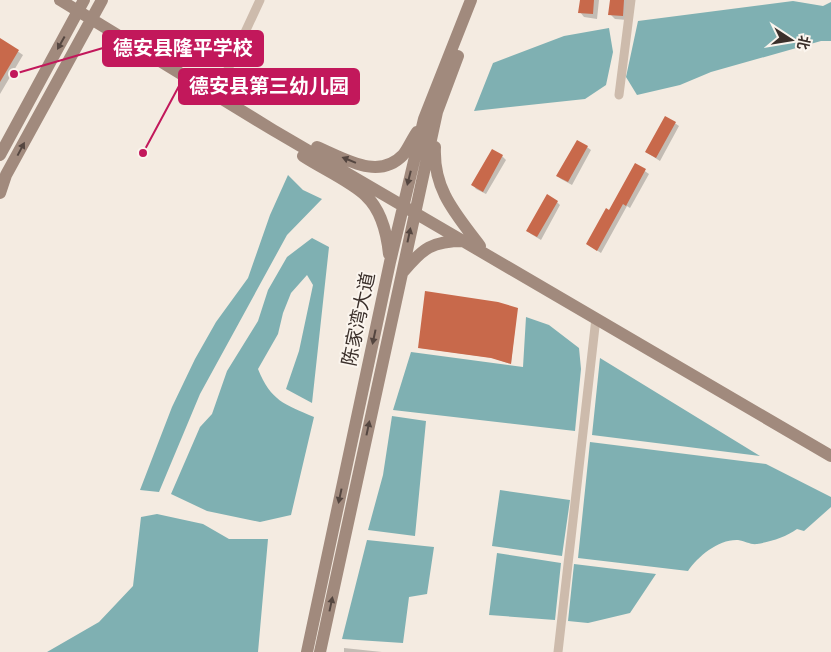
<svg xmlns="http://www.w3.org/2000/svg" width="831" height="652" font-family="'Space Grotesk','Noto Sans SC',sans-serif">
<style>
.water{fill:#7fb0b2}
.shadow{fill:#0003}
.building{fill:#c8694b}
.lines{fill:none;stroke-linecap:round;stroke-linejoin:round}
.street{stroke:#cdbbac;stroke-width:9}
.secondary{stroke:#a18a7d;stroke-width:12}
.oneway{fill:#544640}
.labels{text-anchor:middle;stroke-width:4;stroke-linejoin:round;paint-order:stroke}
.street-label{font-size:19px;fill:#3b302b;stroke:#fbf5ee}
.leader{fill:none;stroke:#c2185b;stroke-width:2}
.callout-dot{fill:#c2185b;stroke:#fbf5ee;stroke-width:2}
.callout{fill:#c2185b;stroke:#c2185b;stroke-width:2}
.callout-label{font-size:20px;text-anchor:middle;font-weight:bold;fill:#fff}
</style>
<rect width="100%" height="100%" fill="#f4ebe1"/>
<path class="water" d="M793 1 823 6 831 2V41H821L711 72 680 85 637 95 626 77 638 21Z
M609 28 613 52 606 85 585 99 474 111 493 63 564 36Z
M288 175 303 190 322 199 287 235 200 394 159 492 140 490 172 407 195 359 216 322 248 278 270 215Z
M312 238 329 247 312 403 286 389 299 351 313 285 307 275 291 293 283 313 278 334 258 369C271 401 284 404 314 417L291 515 260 522 207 511 171 494 200 427 212 414 227 371 258 321 268 290 287 257Z
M526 317 549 325 579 348 581 369 575 431 393 410 411 352 523 367Z
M600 358 760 456 592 435Z
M392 416 426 421 415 536 368 530 383 475Z
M590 442 766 464 831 497V507L804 531 797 529C786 537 770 542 757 544 751 545 745 541 738 540 719 539 698 556 688 571L578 558Z
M500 490 570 500 562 556 492 546Z
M157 514 203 524 229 539H268L258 652H47L99 622 133 586 141 517Z
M367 540 434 547 427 594 409 597 403 643 342 639Z
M497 553 561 563 555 620 489 615Z
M574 564 656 574 630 613 588 623 568 621Z"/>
<path class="shadow" d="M581 0H599L597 19 584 17 580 12Z
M611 0H629L627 20 615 19 610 14Z
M0 39 23 55 0 94Z
M666 117 679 126 660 161 646 152Z
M587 147 591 150 572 185 561 179 558 176Z
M502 156 506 160 486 194 476 189 473 185Z
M636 165 649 174 630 208 627 206 601 253 587 244 609 211Z
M557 202 560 205 541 240 531 234 528 231Z
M517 309 511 364 493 358 420 348Z
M344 648 382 652H344Z"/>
<path class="building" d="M580 0H594L593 14 578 13Z
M610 0H624L623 16 608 15Z
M0 38 19 50 0 82Z
M665 116 676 122 656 158 645 152Z
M577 140 588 146 568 182 556 176Z
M492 149 503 155 483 192 471 185Z
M635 163 646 169 626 206 623 204 597 251 586 244 606 208 609 210Z
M547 194 558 201 537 237 526 231Z
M425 291 498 302 518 308 511 364 491 358 418 348Z"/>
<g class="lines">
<path class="street" d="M216 95 260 0
M619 95 631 0
M558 652 596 318"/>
<path class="secondary" d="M60 0 273 130 831 456
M317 147C344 158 378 181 403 155 408 149 412 139 417 132
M435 147C433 190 456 214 480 246
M0 155 84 0
M303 156C321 168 352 182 366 196 381 210 387 235 389 254
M0 193 6 175 102 0
M403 272C423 248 432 241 464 241
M307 652 390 262 424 119 471 0
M320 652 437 112 458 56"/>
</g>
<defs><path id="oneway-solid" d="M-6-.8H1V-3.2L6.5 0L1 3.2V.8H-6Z" transform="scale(1.25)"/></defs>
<g class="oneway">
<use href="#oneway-solid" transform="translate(61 43) rotate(119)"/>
<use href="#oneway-solid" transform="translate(21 149) rotate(-62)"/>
<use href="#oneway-solid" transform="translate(349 160) rotate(-158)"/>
<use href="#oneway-solid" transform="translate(409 178) rotate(104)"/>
<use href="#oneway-solid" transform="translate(409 235) rotate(-78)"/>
<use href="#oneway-solid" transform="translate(374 337) rotate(102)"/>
<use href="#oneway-solid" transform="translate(368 428) rotate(-78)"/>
<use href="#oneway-solid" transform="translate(340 496) rotate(102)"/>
<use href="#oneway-solid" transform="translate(331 604) rotate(-78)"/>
</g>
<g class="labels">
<g class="street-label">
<text transform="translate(358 319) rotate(-78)" y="7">陈家湾大道</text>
</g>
</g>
<path class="leader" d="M14 74L103 48M143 153L179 86"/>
<g class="callout-dot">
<circle cx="14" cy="74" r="5"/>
<circle cx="143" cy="153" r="5"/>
</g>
<g class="callout">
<rect x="103" y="31" width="160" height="35" rx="5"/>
<rect x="179" y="69" width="180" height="35" rx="5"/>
</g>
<g class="callout-label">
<text x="183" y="55">德安县隆平学校</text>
<text x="269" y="93">德安县第三幼儿园</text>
</g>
<g transform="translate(791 40) rotate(102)" stroke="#fbf5ee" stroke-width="4" paint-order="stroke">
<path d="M0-4L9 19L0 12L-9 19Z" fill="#3b302b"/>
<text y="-8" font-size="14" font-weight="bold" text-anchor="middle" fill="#3b302b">北</text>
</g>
</svg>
